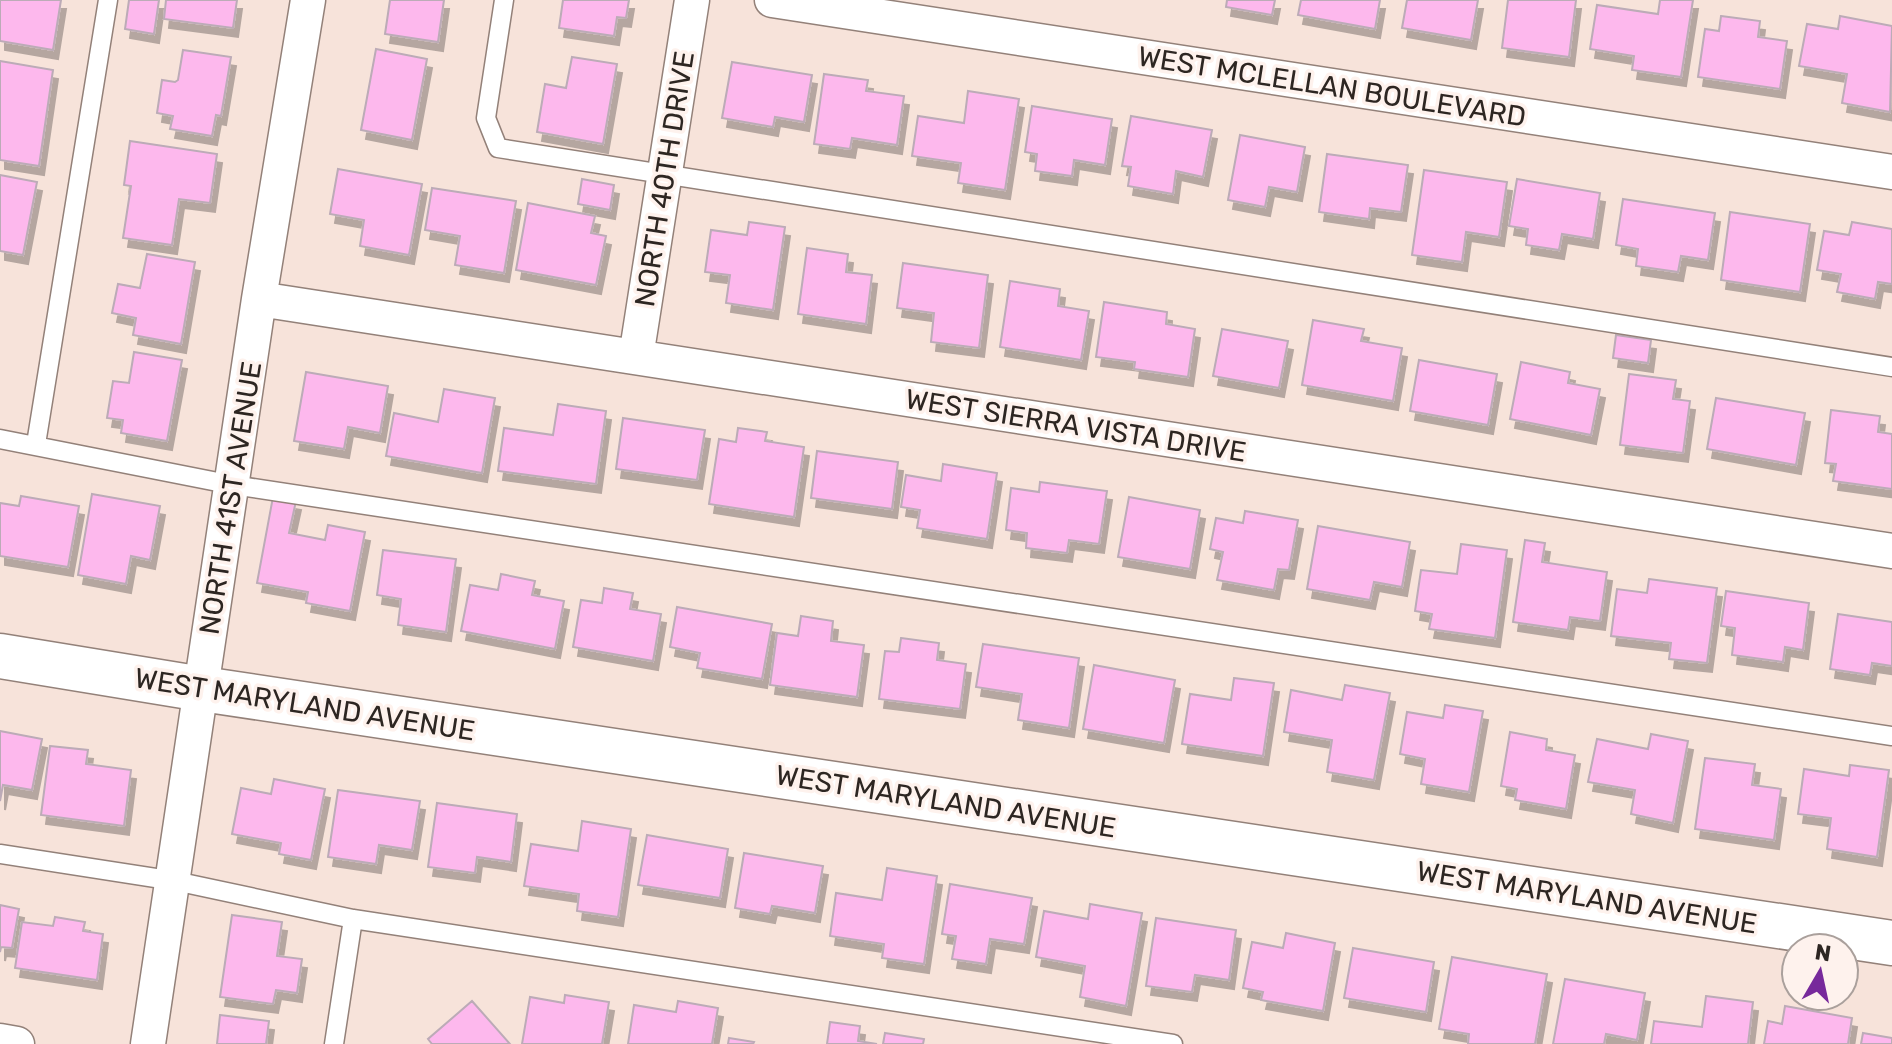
<svg xmlns="http://www.w3.org/2000/svg" width="1892" height="1044" font-family="Rubik,sans-serif">
<style>
.building{fill:#fdb8ed;stroke:#bcabb7;stroke-width:2;filter:url(#shadow)}
.lines{fill:none;stroke-linecap:round;stroke-linejoin:round}
.service-casing{stroke:#938179;stroke-width:21}
.minor-casing{stroke:#938179;stroke-width:37}
.tertiary-casing{stroke:#938179;stroke-width:47}
.service{stroke:#fff;stroke-width:18}
.minor{stroke:#fff;stroke-width:34}
.tertiary{stroke:#fff;stroke-width:44}
.labels{text-anchor:middle;stroke-width:7;stroke-linejoin:round;paint-order:stroke}
.street-label{font-size:28px;fill:#2d2622;stroke:#fef2ed}
</style>
<defs>
<filter id="shadow"><feDropShadow dx="5" dy="9" stdDeviation="0" flood-color="#0004"/></filter>
</defs>
<rect width="100%" height="100%" fill="#f7e3da"/>
<path class="building" d="M0 0H61L53 50 0 41Z
M129 0H159L154 34 125 29Z
M166 0H237L233 28 164 19Z
M390 0H444L438 42 385 34Z
M563 0H629L626 18 617 17 614 36 559 28Z
M1227 0H1275L1272 15 1226 7Z
M1301 0H1380L1375 29 1298 15Z
M1407 0H1478L1471 40 1402 28Z
M1508 0H1576L1569 57 1502 48Z
M1660 0H1693L1681 77 1632 70 1634 56 1590 49 1597 5 1658 14Z
M1721 16 1760 21 1758 37 1787 41 1780 89 1698 77 1705 29 1719 31Z
M1840 16 1892 26 1890 112 1842 103 1847 74 1799 66 1807 24 1838 29Z
M376 49 427 59 412 140 361 130Z
M183 50 231 57 221 116 216 115 212 136 170 129 173 116 157 113 162 80 175 82 178 80Z
M572 57 617 64 603 144 537 132 545 84 566 88Z
M0 61 53 70 39 166 0 160Z
M732 62 812 75 804 122 775 117 773 127 722 118Z
M824 74 868 80 866 91 904 96 897 145 852 138 850 149 814 144Z
M968 91 1019 99 1005 190 958 183 961 163 912 156 918 116 964 123Z
M1032 106 1112 119 1105 165 1074 160 1072 176 1035 171 1037 154 1025 152Z
M1131 116 1212 130 1203 177 1176 171 1173 194 1128 186 1131 167 1122 166Z
M1240 135 1305 147 1297 192 1269 187 1265 207 1228 200Z
M130 141 217 154 210 203 179 199 172 245 123 238 131 186 124 185Z
M1327 154 1408 165 1401 212 1370 208 1369 219 1319 212Z
M338 169 422 184 409 255 360 246 364 220 330 214Z
M1424 170 1507 182 1499 237 1466 232 1462 262 1412 255Z
M0 175 37 182 23 255 0 251Z
M582 179 614 185 610 210 578 204Z
M1517 179 1600 193 1593 239 1562 234 1559 250 1526 245 1528 229 1509 226Z
M432 188 516 201 504 273 455 265 460 236 425 230Z
M1623 199 1715 213 1708 260 1681 256 1678 272 1636 266 1638 249 1616 245Z
M528 203 595 216 591 233 606 236 596 285 516 270Z
M1730 212 1810 224 1800 292 1721 280Z
M749 222 785 227 773 310 726 303 730 275 705 272 711 230 747 235Z
M1852 222 1892 229V284L1878 282 1875 299 1837 292 1841 274 1817 270 1824 231 1849 235Z
M807 248 848 254 846 272 872 275 866 324 798 314Z
M147 254 195 262 181 344 133 335 136 318 112 313 118 284 140 288Z
M903 263 988 275 979 348 931 342 934 313 897 308Z
M1010 281 1060 289 1058 306 1089 311 1081 360 1000 347Z
M1104 302 1167 312 1166 324 1195 329 1188 377 1134 369 1135 362 1096 357Z
M1313 320 1364 329 1361 341 1402 348 1393 401 1302 385Z
M1222 329 1288 341 1279 388 1213 376Z
M1616 335 1651 340 1648 363 1613 358Z
M134 352 182 360 167 441 121 433 123 420 107 418 113 381 129 383Z
M1419 360 1497 374 1488 425 1410 411Z
M1521 362 1570 372 1568 383 1600 389 1591 435 1510 419Z
M306 372 388 386 380 433 348 427 344 449 294 441Z
M1629 374 1676 380 1673 399 1690 401 1683 453 1620 445Z
M444 389 495 398 482 473 386 456 394 413 438 422Z
M1716 398 1805 413 1796 465 1707 449Z
M558 404 606 411 596 484 498 471 504 428 553 435Z
M1831 410 1880 416 1878 432 1892 434V489L1833 481 1836 464 1825 463Z
M623 418 705 430 697 480 616 469Z
M738 428 767 432 765 441 804 447 794 517 709 504 719 439 736 442Z
M817 451 898 462 892 509 811 498Z
M943 464 997 473 987 539 917 528 920 510 901 507 906 475 941 481Z
M1040 482 1107 491 1099 544 1069 540 1067 553 1026 548 1027 533 1006 530 1011 488 1039 492Z
M92 494 160 506 150 560 131 556 126 584 78 575Z
M21 496 79 506 68 567 0 556V503L19 506Z
M273 497 296 501 289 533 325 540 328 525 365 532 350 611 306 603 308 592 257 583Z
M1129 497 1200 510 1190 569 1118 557Z
M1245 511 1298 520 1289 570 1278 569 1274 590 1217 580 1223 552 1210 549 1216 518 1243 523Z
M1318 526 1410 542 1402 587 1374 582 1370 600 1307 589Z
M1525 540 1545 543 1542 562 1607 572 1600 621 1570 617 1568 630 1513 622Z
M1461 544 1507 550 1495 638 1429 629 1432 614 1415 611 1421 570 1457 574Z
M383 550 456 559 446 632 398 625 401 599 377 595Z
M501 574 535 581 532 595 564 601 555 649 461 631 470 585 498 590Z
M1649 579 1717 588 1707 663 1669 659 1671 643 1611 636 1617 589 1647 593Z
M604 588 633 593 630 609 661 614 653 661 573 647 581 600 602 603Z
M1726 591 1809 603 1803 650 1785 647 1783 662 1732 655 1735 628 1721 626Z
M677 607 772 624 762 679 697 668 700 653 670 647Z
M1838 614 1892 622V666L1872 663 1870 675 1830 669Z
M801 616 833 621 831 641 864 645 857 697 770 685 777 633 798 636Z
M901 638 939 643 937 660 966 664 960 709 879 699 885 651 899 652Z
M983 644 1079 658 1069 728 1018 720 1022 694 976 687Z
M1094 665 1175 680 1164 743 1083 729Z
M1234 678 1274 683 1263 756 1182 744 1190 694 1231 700Z
M1345 685 1390 693 1374 780 1327 772 1332 740 1284 732 1291 690 1342 700Z
M1445 705 1483 711 1469 792 1421 784 1425 759 1400 754 1407 712 1443 718Z
M0 731 42 739 32 790 3 785 0 801Z
M1510 732 1547 739 1546 750 1575 755 1566 809 1515 800 1517 789 1501 786Z
M1651 734 1688 741 1673 823 1631 814 1635 790 1588 782 1597 739 1648 749Z
M50 746 88 750 86 764 131 770 124 826 41 815Z
M1705 758 1755 764 1752 785 1781 789 1774 840 1695 829Z
M1850 765 1889 770 1877 857 1827 849 1831 818 1798 814 1804 769 1849 776Z
M274 779 325 789 311 860 279 854 281 843 232 834 241 788 271 794Z
M338 790 420 801 412 850 379 845 376 864 328 857Z
M437 803 517 814 511 862 477 857 475 873 428 867Z
M582 821 631 829 618 917 577 911 579 894 524 886 531 844 578 851Z
M647 835 728 849 720 898 638 885Z
M744 853 823 866 815 913 772 906 770 914 735 908Z
M887 868 937 876 924 964 882 958 884 944 830 936 836 893 882 900Z
M950 884 1032 898 1024 944 990 939 986 964 952 959 956 936 942 934Z
M1090 904 1142 913 1126 1006 1080 997 1085 966 1036 957 1044 911 1088 919Z
M0 905 19 909 12 948 1 947 0 952Z
M232 915 282 922 277 956 302 959 297 993 276 990 273 1004 220 997Z
M55 917 85 922 83 931 103 934 97 980 15 968 22 922 53 926Z
M1156 918 1236 930 1229 980 1195 975 1192 992 1146 986Z
M1286 933 1335 943 1323 1011 1261 1000 1263 992 1243 988 1252 942 1283 948Z
M1353 948 1434 962 1426 1012 1344 998Z
M1452 957 1547 974 1535 1044H1468L1469 1034 1439 1029Z
M1565 979 1645 993 1637 1040 1606 1034 1604 1044H1553Z
M565 995 609 1002 602 1044H522L530 997 564 1003Z
M1706 996 1753 1002 1748 1044H1651L1654 1021 1702 1027Z
M472 1001 510 1044H432L428 1039Z
M678 1001 718 1008 712 1044H628L634 1005 676 1012Z
M1785 1006 1852 1018 1848 1044H1764L1768 1021 1782 1024Z
M220 1015 269 1021 266 1044H217Z
M830 1022 860 1026 858 1041 877 1044H827Z
M885 1033 924 1039 923 1044H883Z
M1863 1033 1892 1038V1044H1861Z
M729 1038 754 1042 753 1044H728Z"/>
<g class="lines">
<g class="service-casing">
<path id="service" d="M504 0 486 118 498 148 1892 367
M0 439 233 485 1892 736
M36 444 108 0
M0 854 175 881 353 919 1173 1044
M334 1044 353 919"/>
</g>
<g class="minor-casing">
<path id="minor" d="M772 0 1892 172
M259 299 1892 551
M636 357 692 0
M0 1041 17 1044
M148 1044 259 299 308 0"/>
</g>
<g class="tertiary-casing">
<path id="tertiary" d="M0 656 202 689 1892 943"/>
</g>
<use href="#service" class="service"/>
<use href="#minor" class="minor"/>
<use href="#tertiary" class="tertiary"/>
</g>
<g class="labels">
<g class="street-label">
<text transform="translate(1332 86) rotate(9)" y="10">WEST MCLELLAN BOULEVARD</text>
<text transform="translate(664 179) rotate(-81)" y="10">NORTH 40TH DRIVE</text>
<text transform="translate(1076 425) rotate(9)" y="10">WEST SIERRA VISTA DRIVE</text>
<text transform="translate(230 498) rotate(-81)" y="10">NORTH 41ST AVENUE</text>
<text transform="translate(305 704) rotate(9)" y="10">WEST MARYLAND AVENUE</text>
<text transform="translate(946 801) rotate(9)" y="10">WEST MARYLAND AVENUE</text>
<text transform="translate(1587 897) rotate(9)" y="10">WEST MARYLAND AVENUE</text>
</g>
</g>
<g transform="translate(1820 972) rotate(9)"><circle r="38" fill="#fef2ed" stroke="#aaa09c" stroke-width="2"/>
<path d="M0-6L14 30L0 20L-14 30Z" fill="#77299b"/>
<text y="-12" font-size="22" font-weight="bold" text-anchor="middle" fill="#2d2622">N</text>
</g>
</svg>
